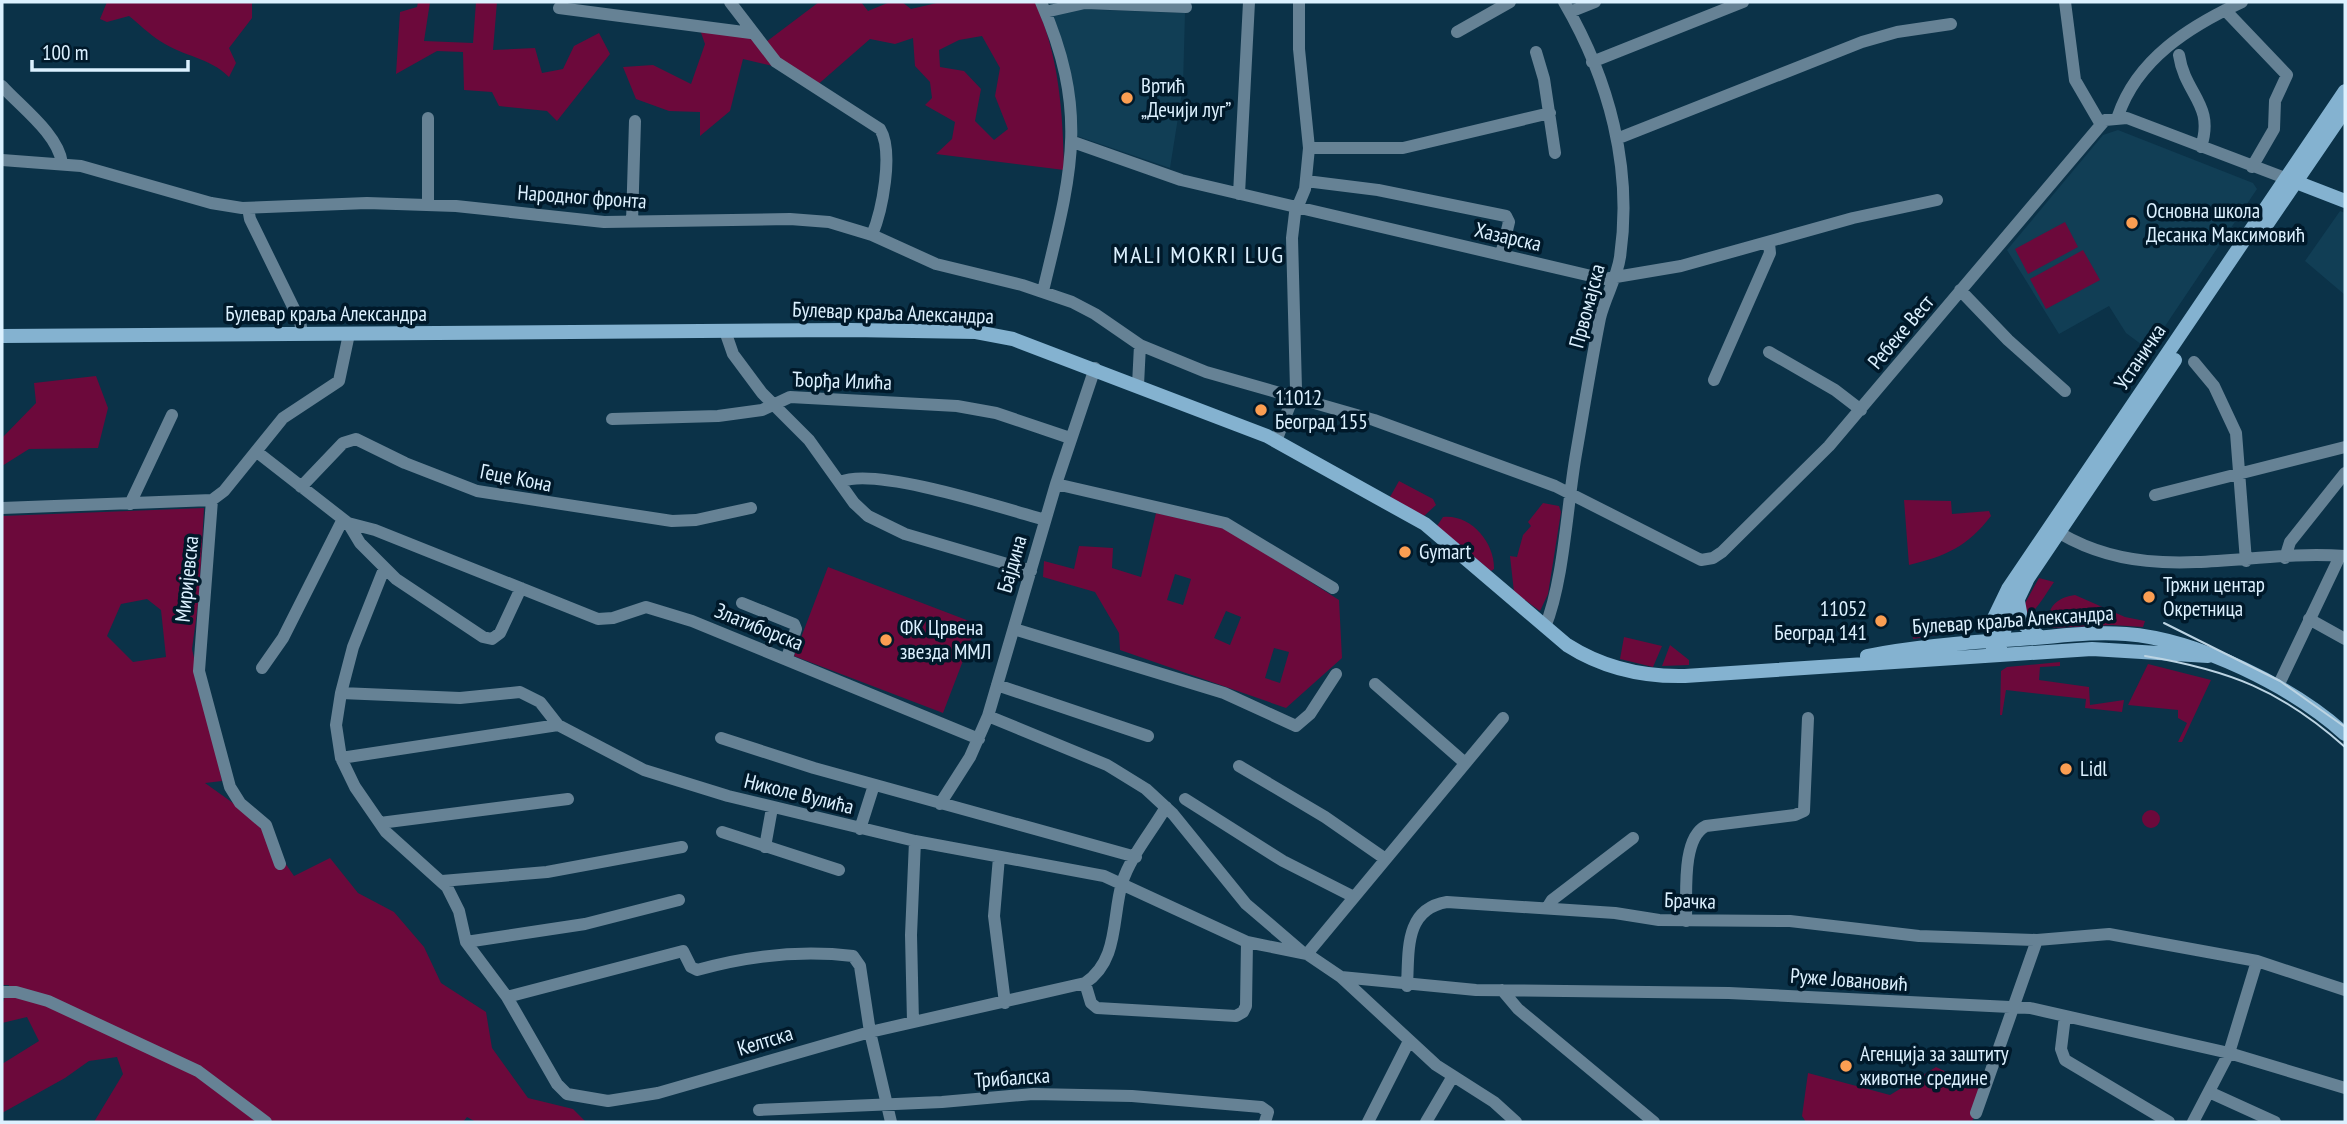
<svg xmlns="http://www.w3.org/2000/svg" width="2347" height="1124" font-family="'PT Sans Narrow',sans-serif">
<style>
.built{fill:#113e55}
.green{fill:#6c093b;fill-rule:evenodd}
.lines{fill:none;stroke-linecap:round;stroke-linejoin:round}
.street{stroke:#668295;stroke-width:12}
.secondary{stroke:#84b2d0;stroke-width:14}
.tram{stroke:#bcd4e3;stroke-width:2}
.poi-dot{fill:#fb9e52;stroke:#00192a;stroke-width:2.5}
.labels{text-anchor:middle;stroke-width:7;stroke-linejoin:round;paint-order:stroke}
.poi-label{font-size:21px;fill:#dcf1ff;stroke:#00192a;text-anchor:start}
.street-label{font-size:21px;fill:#dcf1ff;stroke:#00192a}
.quarter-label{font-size:24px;letter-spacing:2px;fill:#dcf1ff;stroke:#00192a}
</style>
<rect width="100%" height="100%" fill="#0b3248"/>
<path class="built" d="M1075 9 1185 13 1183 86 1170 168 1077 136 1051 14Z
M2118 130 2253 183 2257 189 2149 350 2126 333 2109 306 2059 334 2007 250 2103 135Z
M2340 211 2345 213V295L2305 261Z"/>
<path class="green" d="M107 2H252V18L229 48 236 63 229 77C209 57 184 57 160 41 149 34 139 24 129 16L107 22 100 19Z
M418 2H430L424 41 473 43 476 2H497L493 50 535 48 542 73 563 69 574 46 599 33 610 54 557 121 547 111 499 106 492 92 464 90 463 52 437 51 396 74 400 12 417 7Z
M819 2H861L868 11 890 2H902L911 9 941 2H1035C1059 55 1063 112 1064 170L936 154 952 139 955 122 925 105 932 98 930 82 915 66 913 38 895 44 870 39 815 87 786 69 743 59 730 111 700 136V112L669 111 636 99 623 67 653 65 691 84 705 44 699 27 751 33 762 45ZM982 36 1000 68 995 96 1008 129 994 140 975 121 981 89 964 71 940 67 939 50 959 40Z
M2065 222 2078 247 2028 274 2015 249Z
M2083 250 2100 280 2046 309 2030 279Z
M96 376 108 408 98 448 29 449 2 466V438L36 403 34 383Z
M1399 481 1433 499 1436 505 1424 516 1390 497Z
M1904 500 1951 501 1952 514 1989 511 1991 516C1967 547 1946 556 1909 565Z
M1543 503 1559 506 1561 512 1548 594 1540 611 1514 592 1510 556 1517 557 1523 535 1531 526 1528 522Z
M204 508 199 597 192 649 222 781 205 783 254 818 294 876 330 858 358 893 394 912 424 947 441 983 486 1012 492 1048 528 1098 573 1109 586 1122H476L467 1117 463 1122H94L123 1074 117 1057 89 1061 65 1078 2 1113V1064L39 1041 27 1017 2 1023V1005L9 985H2V516ZM147 599 161 610 166 657 133 662 107 636 121 604Z
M1156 513 1227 529 1339 600 1342 658 1286 708 1120 650 1119 633 1095 592 1043 577 1044 561 1074 569 1079 546 1113 548 1112 568 1141 577ZM1175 574 1191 579 1183 605 1167 600ZM1226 611 1241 617 1230 645 1214 638ZM1274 648 1289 652 1280 683 1265 678Z
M1443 517C1471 514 1495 543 1494 569L1491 571 1437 526Z
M828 567 977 624 943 713 794 656Z
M2039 578 2054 582C2045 595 2038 609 2026 617L2024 605Z
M2075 595 2125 617 2145 621 2143 627 2112 625 2050 628C2044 609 2057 597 2075 595Z
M1947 624 1949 633 1913 639 1912 630Z
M1624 637 1662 646 1653 667 1620 659Z
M1670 645 1689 660V665L1662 666Z
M2060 662V666L2040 667 2039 680 2089 687 2090 705 2124 700 2122 712 2085 708 2086 699 2006 690 2002 715H2000L2001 671 2007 667Z
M2148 664 2211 680 2182 742H2178L2187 723 2178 718V710L2128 705Z
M2142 819a9 9 0 1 1 18 0a9 9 0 1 1-18 0Z
M1936 1067 1984 1090 1972 1122H1806L1802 1116 1808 1073 1890 1095Z"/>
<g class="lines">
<path class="street" d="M730 2 776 62 880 129C894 152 882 211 872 235
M1041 2C1091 115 1070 178 1043 291
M2065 2 2075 80 2100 123
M559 8 751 33
M2225 10 2287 75 2275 101 2274 129 2252 167
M1045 12 1085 3 1186 7
M1570 12 1595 2
M1457 32 1510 2
M1536 52 1544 79 1555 153
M2179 55C2185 95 2215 104 2201 147
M1592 62 1743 2
M2 86C21 107 58 134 62 163
M2118 116C2137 59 2190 26 2242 2
M1619 138 1862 42 1897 32 1951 24
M1073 142 1181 180 1604 279 1681 266 1853 218 1937 200
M1309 148H1403L1550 113
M2 160 81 166 211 203 242 208 367 203 456 206 604 222 790 219 829 222 872 235 936 264 1022 285 1072 302 1095 314 1140 345 1206 372 1374 420 1555 486 1701 560 1713 558 1722 552 1829 446 2105 120 2127 118 2293 181
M1306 181 1378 190 1506 216 1509 222 1501 255
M1239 194 1249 2
M428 204V118
M248 208 250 219 300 321 302 334
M632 222 635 121
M1960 290 2008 340 2065 391
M725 331 733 354 762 393 809 440 854 503 868 516 905 534 1031 571
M1769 352 1835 390 1861 410
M2194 362 2214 386 2236 433 2246 561
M1714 380 1770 253 1769 243
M1138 385 1140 345
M612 419 718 416 762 410 790 397 957 406 996 413 1070 438
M1276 441 1296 389 1292 238 1295 213 1305 189 1309 148 1299 49V2
M257 452 348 523 360 543 396 579 483 637 492 639 500 633 521 588
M841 482C874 466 1006 509 1045 520
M1056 484 1225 523 1333 588
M301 487 343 443 356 439 405 463 477 491 672 521 696 520 751 508
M2155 495 2345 447
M130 504 172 415
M2 508 212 500
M348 523 375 530 598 619 613 618 646 607 692 621 979 739
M2050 527C2144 590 2243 548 2345 556
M2285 558 2290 542 2345 473
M384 569 353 647 341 693 336 725 341 758 355 787 386 832 447 887 459 911 466 942 507 997 557 1084 567 1094 608 1101 658 1093 870 1032 1085 983C1119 961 1112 917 1122 883 1130 857 1152 831 1166 807
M742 603 794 624 796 629 787 658
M2309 619 2345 639
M1545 627C1564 581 1567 505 1576 454 1584 408 1591 363 1600 318 1605 297 1617 278 1620 257 1633 168 1609 79 1564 2
M1014 629 1224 693 1296 726 1310 714 1336 674
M262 668 283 638 343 519
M1375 684 1465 763
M997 685 1148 736
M2278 686 2340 556
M341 693 460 698 520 692 540 702 558 725
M988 716 1107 765 1146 789 1173 814 1246 904 1301 951
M721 738 814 768 1136 857
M341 758 558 725 644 770 728 796 915 841 1104 876 1247 942 1307 954 1341 977 1436 1065 1494 1102 1516 1122
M1239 766 1325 817 1384 858
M1185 799 1283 861 1354 897
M940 804 970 757 988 716 1056 484 1095 368
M380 823 568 799
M860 829 874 785
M722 832 839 870
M765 847 772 808
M999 857 994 916 1005 1003
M280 864 266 825 240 803 230 787 199 671 212 500 224 491 283 418 339 381 349 334
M442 881 547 872 682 847
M1547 908 1552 900 1633 838
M1686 921C1687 896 1681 838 1706 826L1795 815 1804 811 1808 718
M466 942 585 924 679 900
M1307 954 1503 718
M1341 977 1476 990 1729 993 2030 1008 2229 1053 2345 1088
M1085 983 1091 1003 1097 1008 1236 1016 1243 1012 1246 1006 1247 942
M1407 986C1409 951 1404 909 1447 902L1615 913 1659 920 1790 921 1919 936 2037 940 2109 934 2257 961 2345 990
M1502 990 1518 1009 1654 1122
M2 992H16L48 1001 198 1071 266 1122
M507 997 683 951 691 967 697 970C747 956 802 950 853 956L860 966 870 1032 891 1122
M2065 1016 2061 1049 2065 1060 2169 1122
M913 1022 911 935 915 841
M2209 1092 2275 1122
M759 1110 942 1102 1033 1094 1132 1096 1261 1107 1268 1112 1265 1122
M1976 1113 2037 940
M1368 1122 1409 1041
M1426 1122 1453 1076
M2193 1122 2229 1053 2257 961"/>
<path class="secondary" d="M2296 182 2345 201
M2263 230 2345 110
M2 336 850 330 976 332 1013 339 1267 436 1425 524 1567 645C1603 668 1643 677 1685 676L2092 649 2208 656
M2018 601 2022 623 2040 637
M1998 654 2006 624 2028 578 2175 360
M1993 655V620L2008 589 2345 91
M1867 656C1918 646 1968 642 2020 639 2055 637 2091 631 2126 634 2197 639 2293 687 2345 734"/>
<path class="tram" d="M2164 623 2280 681 2345 727
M2145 656C2229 670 2281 690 2345 747"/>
</g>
<g class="poi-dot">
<circle cx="1127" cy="98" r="7"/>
<circle cx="2132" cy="223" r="7"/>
<circle cx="1261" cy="410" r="7"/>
<circle cx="1405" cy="552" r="7"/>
<circle cx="2149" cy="597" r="7"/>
<circle cx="1881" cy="621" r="7"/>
<circle cx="886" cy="640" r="7"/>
<circle cx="2066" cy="769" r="7"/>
<circle cx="1846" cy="1066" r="7"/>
</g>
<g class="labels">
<g class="poi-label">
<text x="1141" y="93">Вртић<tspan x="1141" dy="24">„Дечији луг”</tspan></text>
<text x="2146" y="218">Основна школа<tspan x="2146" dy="24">Десанка Максимовић</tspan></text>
<text x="1275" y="405">11012<tspan x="1275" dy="24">Београд 155</tspan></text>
<text x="1419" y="559">Gymart</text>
<text x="2163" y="592">Тржни центар<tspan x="2163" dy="24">Окретница</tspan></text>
<text x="1867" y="616" text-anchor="end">11052<tspan x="1867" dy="24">Београд 141</tspan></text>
<text x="900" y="635">ФК Црвена<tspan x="900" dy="24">звезда ММЛ</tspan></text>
<text x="2080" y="776">Lidl</text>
<text x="1860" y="1061">Агенција за заштиту<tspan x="1860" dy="24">животне средине</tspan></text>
</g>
<g class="street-label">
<text transform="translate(582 197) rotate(4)" y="7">Народног фронта</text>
<text transform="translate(1508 237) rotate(13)" y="7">Хазарска</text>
<text transform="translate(1587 306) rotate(-75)" y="7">Првомајска</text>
<text transform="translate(893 313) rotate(2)" y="7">Булевар краља Александра</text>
<text x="326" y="321">Булевар краља Александра</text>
<text transform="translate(1901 332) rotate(-50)" y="7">Ребеке Вест</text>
<text transform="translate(2140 357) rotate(-56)" y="7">Устаничка</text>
<text transform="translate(842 381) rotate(2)" y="7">Ђорђа Илића</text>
<text transform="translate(516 478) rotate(11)" y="7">Геце Кона</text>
<text transform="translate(1012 564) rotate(-74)" y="7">Бајдина</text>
<text transform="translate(187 579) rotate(-84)" y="7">Миријевска</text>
<text transform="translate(2013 620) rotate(-4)" y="7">Булевар краља Александра</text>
<text transform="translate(759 627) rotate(22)" y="7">Златиборска</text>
<text transform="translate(799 794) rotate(14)" y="7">Николе Вулића</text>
<text transform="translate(1690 901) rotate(2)" y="7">Брачка</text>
<text transform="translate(1849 980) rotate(4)" y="7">Руже Јовановић</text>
<text transform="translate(765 1041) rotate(-17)" y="7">Келтска</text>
<text transform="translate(1012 1078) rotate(-4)" y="7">Трибалска</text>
</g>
<g class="quarter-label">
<text x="1199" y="263">MALI MOKRI LUG</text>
</g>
</g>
<rect width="2347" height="1124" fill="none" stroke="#dcf1ff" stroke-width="7"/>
<path d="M32 60v10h156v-10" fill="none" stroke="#dcf1ff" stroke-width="3.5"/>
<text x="42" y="60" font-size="21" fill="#dcf1ff" stroke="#00192a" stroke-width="5" paint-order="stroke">100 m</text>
</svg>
